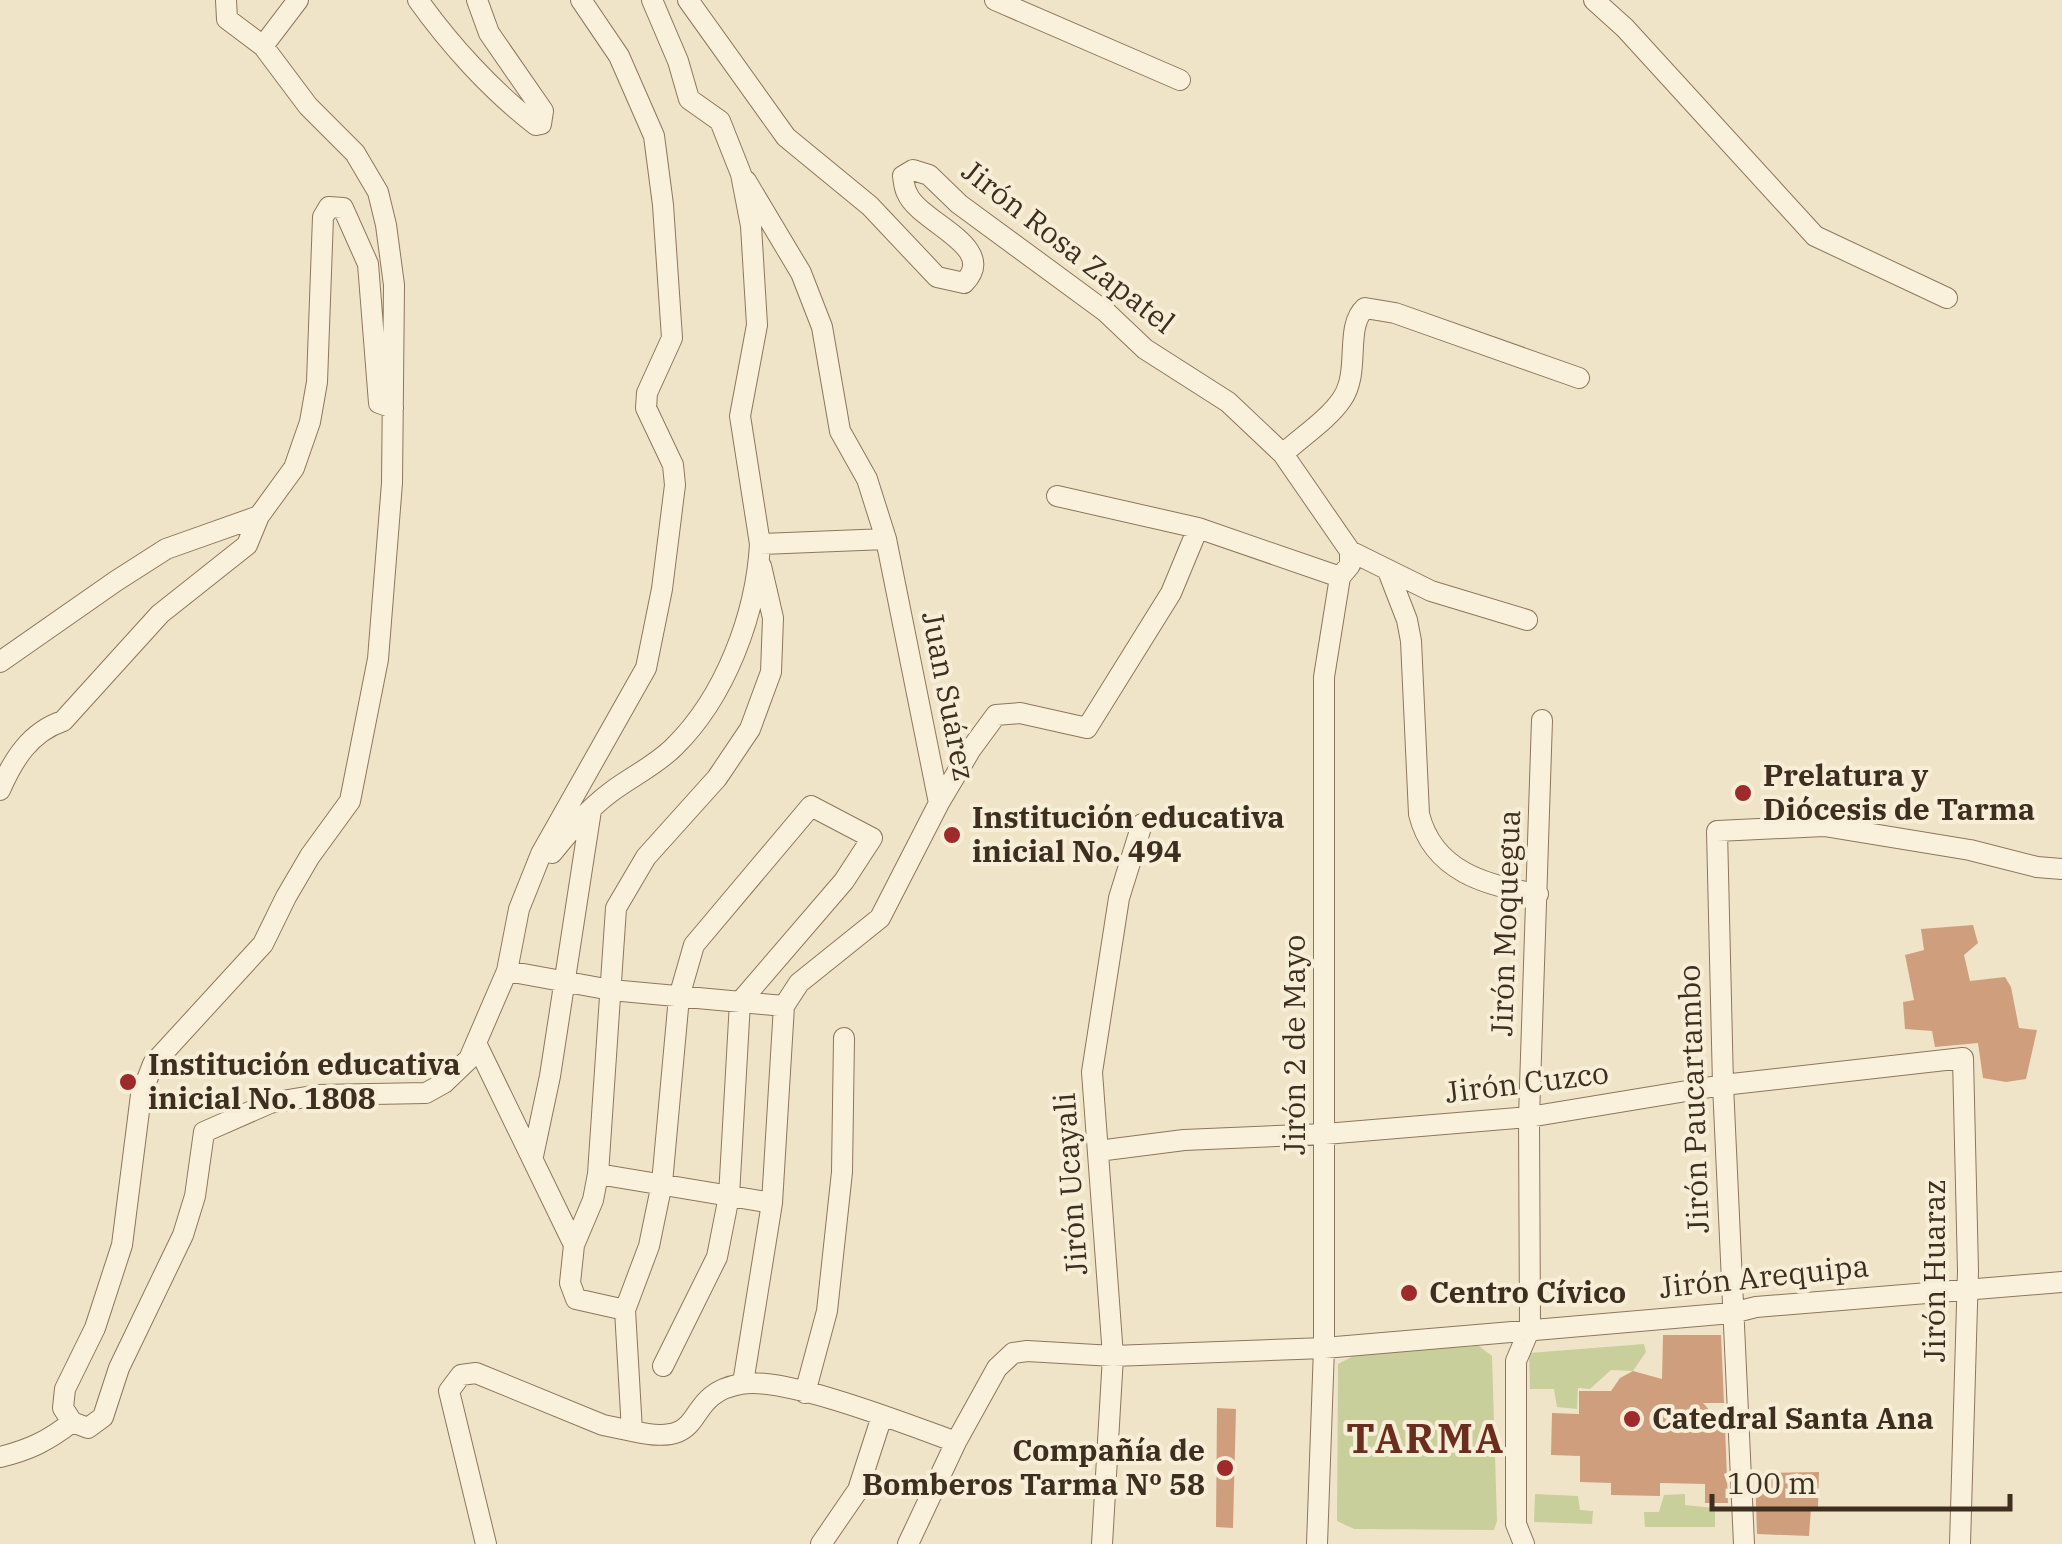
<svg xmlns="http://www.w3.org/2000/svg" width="2062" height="1544" font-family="'IBM Plex Serif',serif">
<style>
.green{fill:#c9cf9b}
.building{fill:#cf9f7d}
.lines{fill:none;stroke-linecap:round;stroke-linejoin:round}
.minor-casing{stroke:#8d765c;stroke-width:22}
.minor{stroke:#faf1dc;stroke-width:20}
.poi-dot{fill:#9e2a2b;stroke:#f7eed8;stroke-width:4}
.labels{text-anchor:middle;stroke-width:8;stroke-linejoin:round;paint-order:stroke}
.street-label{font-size:30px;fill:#3d2e20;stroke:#f7eed8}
.poi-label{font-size:30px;font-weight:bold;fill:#3d2e20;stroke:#f7eed8;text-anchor:start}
.district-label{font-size:40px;font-weight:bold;letter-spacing:2.5px;fill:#6b2e1e;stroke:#f7eed8}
</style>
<rect width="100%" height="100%" fill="#f0e4c8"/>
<path class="green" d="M1644 1344 1646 1352 1633 1371 1611 1370 1590 1389 1578 1388 1577 1409 1557 1407 1554 1389H1530L1529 1353Z
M1479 1346 1492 1356 1497 1521 1494 1530 1354 1529 1337 1521 1338 1364 1357 1354Z
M1535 1494 1578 1496 1580 1510 1593 1511 1592 1524 1534 1522Z
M1685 1494V1505L1715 1508V1527H1645L1644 1512H1659L1664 1495Z"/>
<path class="building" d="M1973 925 1978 943 1964 955 1970 981 2005 977 2011 987 2019 1028 2037 1030 2026 1079 2006 1082 1983 1078 1978 1043 1935 1047 1932 1031 1905 1029 1903 1002 1914 1000 1905 955 1924 950 1921 929Z
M1663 1335H1721L1724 1403H1703L1725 1427 1728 1503H1705V1484L1660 1483V1496L1611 1495V1483L1580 1482V1456L1551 1455 1552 1413 1579 1414V1391H1611L1620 1378 1633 1371 1662 1379Z
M1217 1408 1236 1409 1233 1528 1216 1527Z
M1819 1472 1818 1507 1811 1508 1809 1536 1757 1534 1755 1473Z"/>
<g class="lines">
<g class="minor-casing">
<path id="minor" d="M226 0 227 19 263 46 308 106 355 153 378 192 386 225 394 285 392 483 378 659 350 801 310 856 286 897 263 944 153 1064 141 1095 122 1245 95 1328 65 1389 63 1408 72 1422 88 1428 103 1417 119 1368 183 1235 195 1196 204 1132 270 1103 318 1095 426 1093 444 1083 469 1059 507 971 519 909 541 854 646 668 662 589 675 485 673 465 646 408 647 393 672 338 663 205 654 136 619 56 581 0
M418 0C450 45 492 91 536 125L541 124 543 111 489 33 477 0
M688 0 786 137 870 206 937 277 964 283C1000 246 919 223 907 193 904 188 904 182 903 176L913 170 929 175 959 204 1106 312 1145 349 1228 402 1283 454 1350 551 1431 591 1527 620
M995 0 1180 80
M1594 0 1625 28 1815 236 1947 298
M263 46 298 0
M746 181 801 273 822 327 840 431 867 479 886 539 939 803
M1283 454C1301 437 1328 420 1342 399 1361 372 1344 327 1365 308L1395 313 1579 378
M1057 496 1198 528 1340 577
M760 544 886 539
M1388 571 1407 620 1411 641 1419 814C1433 871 1486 886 1538 894
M0 662 116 581 166 549 259 516
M0 790C13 760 30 732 63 721L160 614 247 545 259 516 294 468 310 422 317 382 323 217 329 207 343 208 368 264 379 403 393 408
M552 853C569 832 588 809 611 792 631 777 656 765 674 747 725 697 756 615 760 544L740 416 757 325 751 226 741 174 720 121 689 99 678 61 652 0
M507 971 611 990 784 1006
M477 1045 574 1245 570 1283 576 1299 625 1310
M1098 1151 1184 1140 1325 1134 1529 1117 1723 1085 1963 1058 1968 1271 1960 1544
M533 1156 550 1076 591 810
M598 1174 772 1203
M574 1245 593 1200 598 1174 616 908 646 857 717 778 750 729 771 672 773 618 761 566
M663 1366 717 1257 729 1196 740 1002 844 881 872 838 811 806 694 945 679 997 662 1183 649 1246 625 1310 632 1431C713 1450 678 1395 741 1384 785 1376 909 1425 956 1442
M743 1383 772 1203 784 1006 799 983 880 918 939 803 971 749 996 715 1020 713 1087 728 1171 593 1198 528
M805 1393 827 1311 842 1172 844 1038
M0 1457C29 1450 48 1441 72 1422
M486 1544 449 1391 461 1375 476 1373 603 1425 632 1431
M821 1544 858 1490 882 1416
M908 1544 956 1442 997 1368 1013 1353 1027 1351 1113 1356 1324 1348 1732 1313 1756 1307 2062 1282
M1102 1544 1113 1356 1092 1072 1119 898 1142 824
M1317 1544 1324 1348V677L1340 577 1350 565V551
M1524 1544 1516 1524V1361L1530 1328 1529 1117 1542 720
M1744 1544 1723 1085 1717 831 1824 826 1970 850 2037 867 2062 869"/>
</g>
<use href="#minor" class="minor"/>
</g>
<g class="poi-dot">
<circle cx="1743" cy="793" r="10"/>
<circle cx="952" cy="835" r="10"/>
<circle cx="128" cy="1082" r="10"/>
<circle cx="1409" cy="1293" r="10"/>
<circle cx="1632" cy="1419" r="10"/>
<circle cx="1225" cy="1468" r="10"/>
</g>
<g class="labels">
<g class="street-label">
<text transform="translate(1068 247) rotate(38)" y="10">Jirón Rosa Zapatel</text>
<text transform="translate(948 696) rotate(79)" y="10">Juan Suárez</text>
<text transform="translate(1506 923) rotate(-88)" y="10">Jirón Moquegua</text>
<text transform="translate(1295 1045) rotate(-90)" y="10">Jirón 2 de Mayo</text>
<text transform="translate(1527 1083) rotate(-7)" y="10">Jirón Cuzco</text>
<text transform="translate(1694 1099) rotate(-92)" y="10">Jirón Paucartambo</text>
<text transform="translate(1071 1184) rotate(-94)" y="10">Jirón Ucayali</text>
<text transform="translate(1935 1271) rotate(-90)" y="10">Jirón Huaraz</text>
<text transform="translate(1764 1277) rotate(-6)" y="10">Jirón Arequipa</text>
</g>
<g class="poi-label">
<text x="1763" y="786">Prelatura y<tspan x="1763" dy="34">Diócesis de Tarma</tspan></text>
<text x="972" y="828">Institución educativa<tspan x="972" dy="34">inicial No. 494</tspan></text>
<text x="148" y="1075">Institución educativa<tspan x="148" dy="34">inicial No. 1808</tspan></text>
<text x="1429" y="1303">Centro Cívico</text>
<text x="1652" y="1429">Catedral Santa Ana</text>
<text x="1205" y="1461" text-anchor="end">Compañía de<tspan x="1205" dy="34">Bomberos Tarma Nº 58</tspan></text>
</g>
<g class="district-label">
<text x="1426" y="1453">TARMA</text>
</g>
</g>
<path d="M1712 1494v15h298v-15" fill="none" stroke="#3d2e20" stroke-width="5"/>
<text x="1727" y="1494" font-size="30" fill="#3d2e20" stroke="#f7eed8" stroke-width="8" paint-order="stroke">100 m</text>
</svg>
